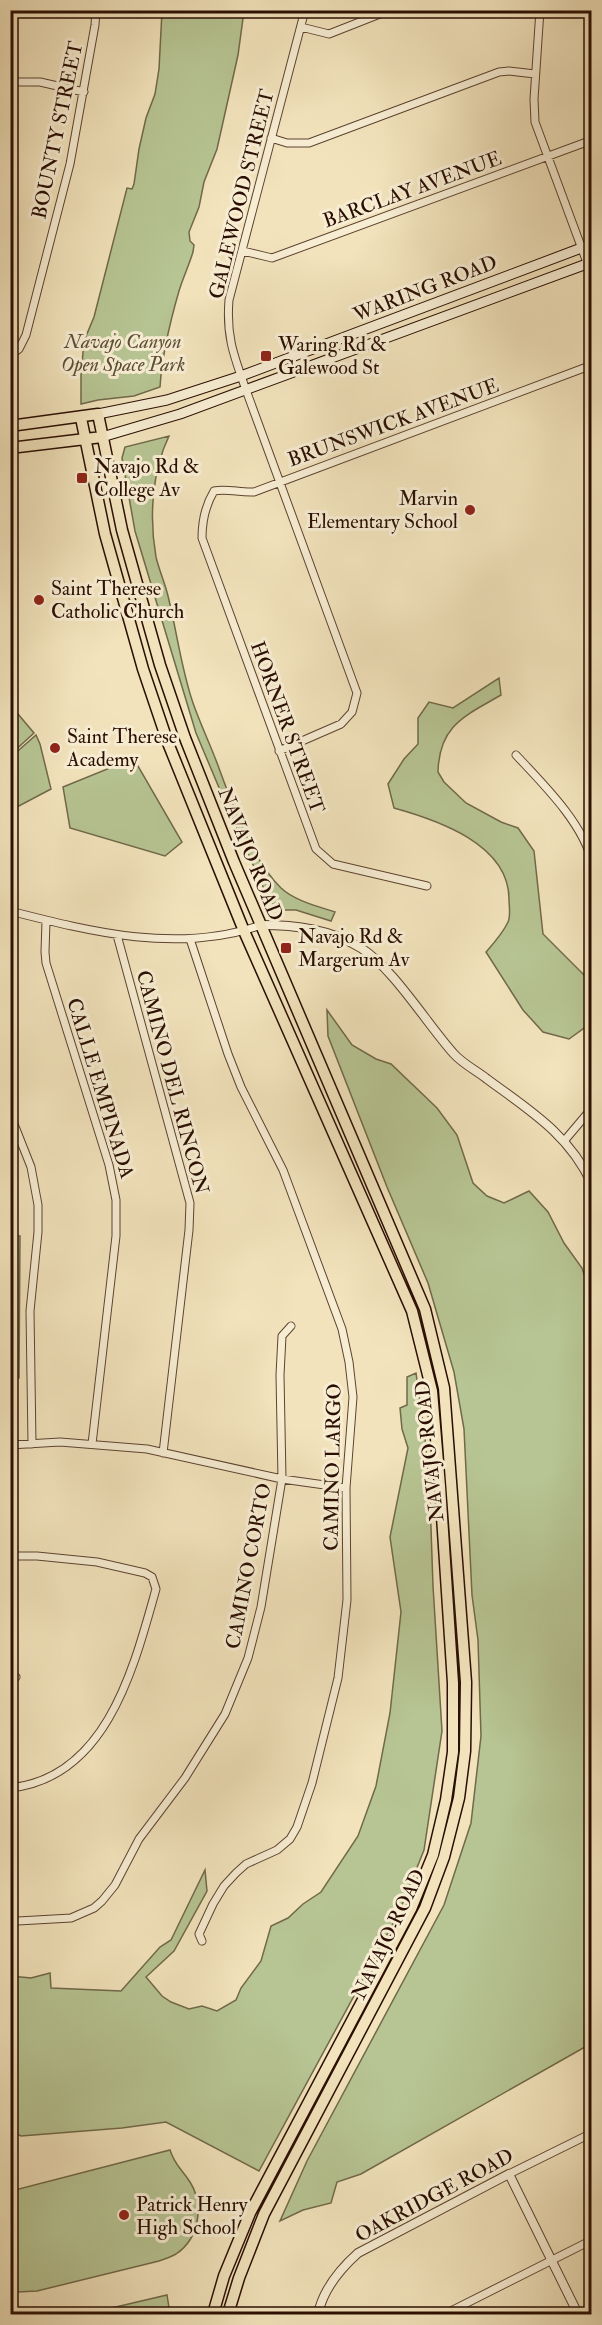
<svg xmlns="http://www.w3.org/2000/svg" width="602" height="2325" font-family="'IM FELL Double Pica',serif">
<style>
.green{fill:#b7c493;stroke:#70694a;stroke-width:1.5}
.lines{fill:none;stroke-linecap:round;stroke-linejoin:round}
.minor-casing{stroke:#5c4330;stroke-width:9}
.tertiary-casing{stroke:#5c4330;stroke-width:10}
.secondary-casing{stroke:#2a0e02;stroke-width:11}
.primary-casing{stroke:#2a0e02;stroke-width:13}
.minor{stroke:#f7edd3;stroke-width:7}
.tertiary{stroke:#f7edd3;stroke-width:8}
.secondary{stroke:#f7edd3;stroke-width:9}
.primary{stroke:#f2e3bc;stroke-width:10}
.poi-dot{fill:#8f2418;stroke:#f7edd3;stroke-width:2}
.labels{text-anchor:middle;stroke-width:6;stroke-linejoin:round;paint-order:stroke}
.street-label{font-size:20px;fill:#2a0e02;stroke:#f7edd3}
.park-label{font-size:20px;font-style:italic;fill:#5b4e35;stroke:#f7edd3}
.poi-label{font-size:20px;fill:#2a0e02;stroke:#f7edd3;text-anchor:start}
</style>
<rect width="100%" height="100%" fill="#f2e3bc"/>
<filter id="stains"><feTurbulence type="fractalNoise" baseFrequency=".00333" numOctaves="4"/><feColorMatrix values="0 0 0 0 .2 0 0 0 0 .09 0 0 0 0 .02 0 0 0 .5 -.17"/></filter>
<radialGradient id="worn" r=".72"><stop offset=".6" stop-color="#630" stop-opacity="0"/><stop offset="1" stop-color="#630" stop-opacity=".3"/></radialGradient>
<path class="green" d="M162 11H244L238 55 217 149 204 182 199 207 189 232 190 241 194 245 193 252C189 265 183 278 179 291 170 322 162 355 160 387L134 396 98 400 81 404V375L84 341 94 317 127 188 132 189 134 184 139 149 146 118 155 94 159 69Z
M169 436C152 471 149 518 156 557 159 570 165 583 168 596 177 632 181 668 193 703 201 726 212 748 220 771 234 809 252 859 281 888 295 901 317 906 335 912L331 921 296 910H278L269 900 228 809 196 733 135 531 122 458 125 447Z
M499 678 501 695C465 716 439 725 438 772L444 782 466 803 501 822 518 828 534 851 543 934 585 976 591 974V1023L569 1039 543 1032 523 1010 486 952C494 943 503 933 508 922 511 916 509 906 509 899 509 844 437 820 394 808L388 784 404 759 418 744V718L429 702 453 708Z
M18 714 34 733 11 754V721Z
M36 735 40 744 51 789 17 807 11 806V757Z
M127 761 138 766 182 842 165 856 70 828 63 787Z
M327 1010 352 1045 376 1059 391 1064 437 1108 457 1135 473 1183 487 1196 504 1203 529 1191 548 1212 564 1243 582 1268 586 1280 591 1281 592 2043 361 2174 337 2182 331 2203 303 2210 280 2221 307 2161 444 1905 471 1823 481 1736 478 1640 472 1595 464 1429 454 1372 428 1283 387 1187 328 1036Z
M11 1236H20L19 1378H11Z
M416 1373 425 1437 430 1499 433 1586 442 1731 424 1850 400 1910 380 1948 259 2171 166 2122 122 2128 21 2136 11 2131V1976L31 1978 50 1973 51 1988 121 1991 160 1947 171 1940 205 1870 207 1891 174 1951 146 1977 162 1996 171 2002 189 2009 202 2006 217 2011 236 2000 241 1988 261 1961 271 1926 288 1918 303 1904 321 1892 358 1836 376 1786 390 1713 401 1612 390 1537 408 1448 402 1429 400 1408 407 1405V1377Z
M170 2150C175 2166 182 2169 190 2182 204 2204 200 2238 176 2254 171 2257 165 2259 159 2261L37 2291 17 2292 11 2289V2191Z
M167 2295 170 2314H86Z"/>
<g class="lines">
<g class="minor-casing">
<path id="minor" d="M540 10 534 99 535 122 592 276
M301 27 329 34 390 10
M10 82H40L84 92
M271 138 287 143H309L499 72 509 71 535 74
M243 251 272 258 592 140
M10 356 19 349 26 335 70 164 95 25 96 10
M279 751 341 724 352 712 357 693 246 390C234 356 226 337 229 300L305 10
M516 755C543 784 583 823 592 862
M427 886 333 864 316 849 202 538C202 522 205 506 214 491 227 488 240 493 254 492L592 365
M10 911C92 932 179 954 261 925
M46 921 45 952 46 963 109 1165 116 1200V1236L92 1444
M117 935 190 1203 189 1230 163 1453
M190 939 228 1054 241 1087 283 1170 342 1329 349 1362 353 1397 346 1488 347 1600 338 1678 312 1783 297 1827 290 1839 277 1850 246 1864 236 1873 224 1886 213 1904 199 1934 202 1941
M10 1114 31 1167 38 1205V1232L30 1311 32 1444
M565 1140 592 1108
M10 1445 60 1442 147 1449 282 1479 346 1488
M10 1556H37L97 1562 145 1573 152 1577 156 1589C134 1667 107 1778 10 1788
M10 1679 16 1677
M10 1918 18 1921 71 1918 94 1908 102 1901 115 1885 139 1839 185 1778 225 1714 248 1658 261 1607 282 1479 280 1375 282 1336 291 1326
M509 2174 592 2133
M445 2314 592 2240"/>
</g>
<g class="tertiary-casing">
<path id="tertiary" d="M261 925C296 925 330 929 361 948 394 969 427 1024 454 1054 463 1064 477 1071 487 1079 529 1110 569 1134 592 1184
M318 2314C323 2290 339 2270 358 2253L509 2174 578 2314"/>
</g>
<g class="secondary-casing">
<path id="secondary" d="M98 414 167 400 241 376 592 244
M102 437 180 414 592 262"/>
</g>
<g class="primary-casing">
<path id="primary" d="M81 418 105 534 143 669 168 743 244 931 412 1311 432 1391 440 1486 453 1683V1752L446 1800 433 1855 411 1909 250 2213 224 2276 213 2314
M10 426 98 414 122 530 160 665 185 738 234 862 425 1309 444 1388 466 1682 465 1751 459 1798 444 1857 425 1908 264 2214 239 2278 228 2314
M10 448 102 437"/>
</g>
<use href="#minor" class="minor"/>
<use href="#tertiary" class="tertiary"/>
<use href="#secondary" class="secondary"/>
<use href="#primary" class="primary"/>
</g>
<g class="poi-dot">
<rect x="260" y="350" width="12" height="12" rx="3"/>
<rect x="76" y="472" width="12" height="12" rx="3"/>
<circle cx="470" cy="510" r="6"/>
<circle cx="39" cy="600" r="6"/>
<circle cx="55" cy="748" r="6"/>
<rect x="280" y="942" width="12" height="12" rx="3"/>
<circle cx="124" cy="2215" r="6"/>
</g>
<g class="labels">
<g class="street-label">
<text transform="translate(57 130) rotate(-78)" y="7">BOUNTY STREET</text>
<text transform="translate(412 189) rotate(-20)" y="7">BARCLAY AVENUE</text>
<text transform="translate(241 194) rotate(-76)" y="7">GALEWOOD STREET</text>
<text transform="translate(425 288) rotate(-21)" y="7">WARING ROAD</text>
<text transform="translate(393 422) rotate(-20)" y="7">BRUNSWICK AVENUE</text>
<text transform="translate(288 727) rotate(70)" y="7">HORNER STREET</text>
<text transform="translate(251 854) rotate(68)" y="7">NAVAJO ROAD</text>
<text transform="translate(173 1082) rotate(75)" y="7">CAMINO DEL RINCON</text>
<text transform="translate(101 1088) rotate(73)" y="7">CALLE EMPINADA</text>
<text transform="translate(429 1451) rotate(-96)" y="7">NAVAJO ROAD</text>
<text transform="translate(332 1467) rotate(-89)" y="7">CAMINO LARGO</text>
<text transform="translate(248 1566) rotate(-79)" y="7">CAMINO CORTO</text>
<text transform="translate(388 1934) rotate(-64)" y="7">NAVAJO ROAD</text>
<text transform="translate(434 2195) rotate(-28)" y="7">OAKRIDGE ROAD</text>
</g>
<g class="park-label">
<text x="123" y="348">Navajo Canyon<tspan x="123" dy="23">Open Space Park</tspan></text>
</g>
<g class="poi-label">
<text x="278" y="351">Waring Rd &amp;<tspan x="278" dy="23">Galewood St</tspan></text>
<text x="94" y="473">Navajo Rd &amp;<tspan x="94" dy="23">College Av</tspan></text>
<text x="458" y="505" text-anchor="end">Marvin<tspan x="458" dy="23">Elementary School</tspan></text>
<text x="51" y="595">Saint Therese<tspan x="51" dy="23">Catholic Church</tspan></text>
<text x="67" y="743">Saint Therese<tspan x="67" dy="23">Academy</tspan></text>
<text x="298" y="943">Navajo Rd &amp;<tspan x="298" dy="23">Margerum Av</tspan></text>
<text x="136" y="2211">Patrick Henry<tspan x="136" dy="23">High School</tspan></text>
</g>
</g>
<rect width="602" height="2325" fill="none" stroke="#f2e3bc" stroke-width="36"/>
<rect x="12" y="12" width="578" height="2301" fill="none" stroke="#2a0e02" stroke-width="3"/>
<rect x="18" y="18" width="566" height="2289" fill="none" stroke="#2a0e02" stroke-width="1.5"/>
<rect width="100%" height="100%" filter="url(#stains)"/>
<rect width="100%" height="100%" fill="url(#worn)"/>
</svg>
